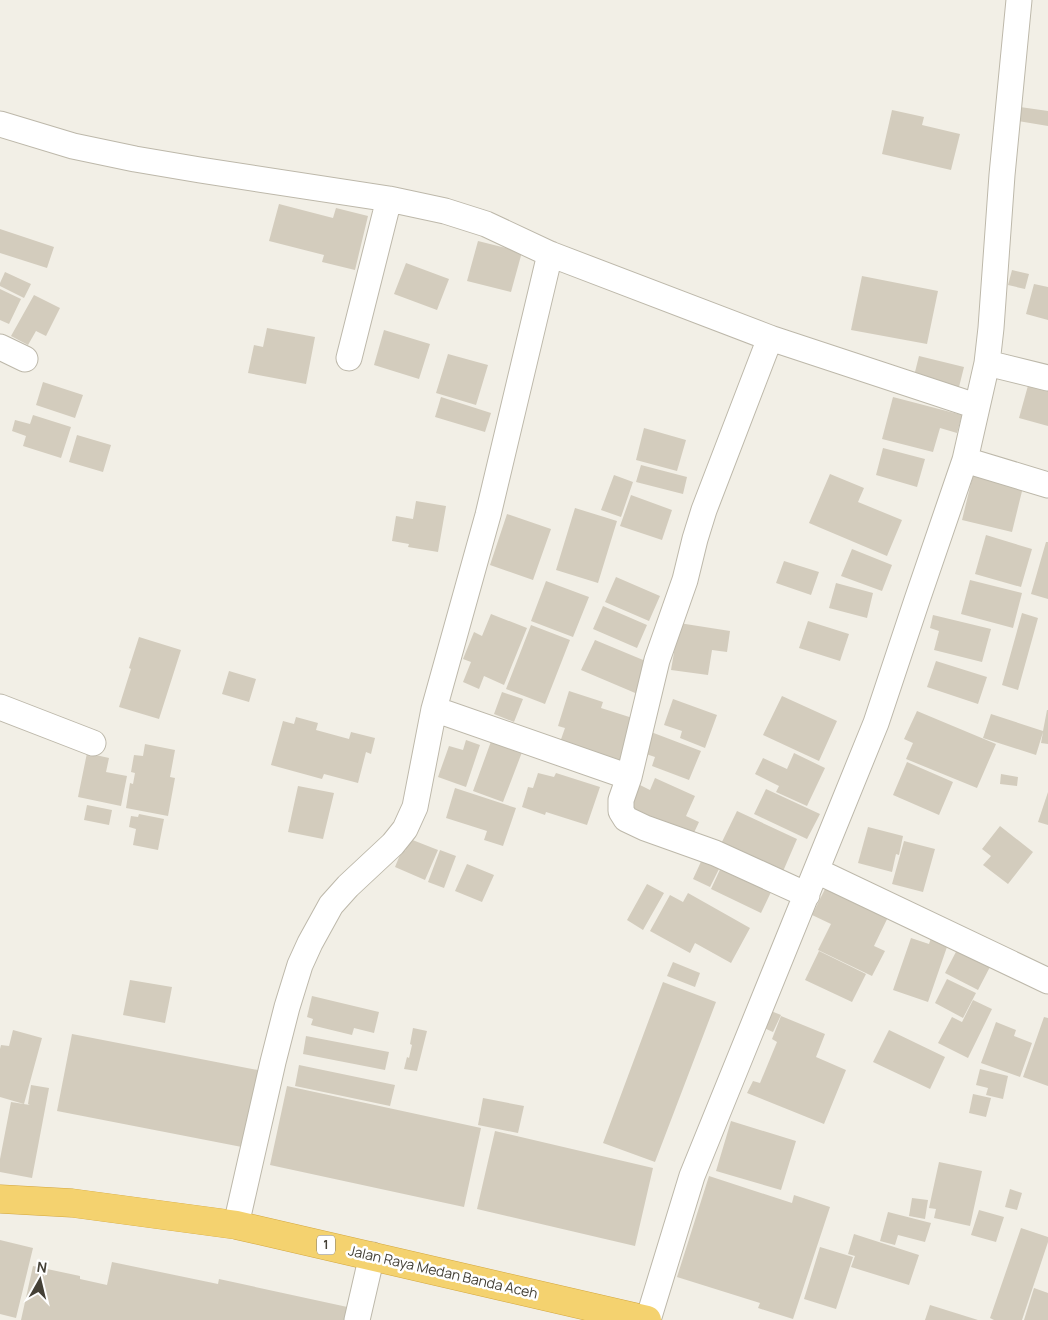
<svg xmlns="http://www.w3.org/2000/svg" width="1048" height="1320" font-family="Manrope,sans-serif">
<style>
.building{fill:#d3ccbd}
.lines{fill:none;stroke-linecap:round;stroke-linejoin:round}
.minor-casing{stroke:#bdb8aa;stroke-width:27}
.highway-casing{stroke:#d3a740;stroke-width:29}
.minor{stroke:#fff;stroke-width:25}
.highway{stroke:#f4d26f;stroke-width:28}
.labels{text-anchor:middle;stroke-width:5;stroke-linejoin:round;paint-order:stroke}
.shield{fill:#fff;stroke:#7c7972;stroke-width:1}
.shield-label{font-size:12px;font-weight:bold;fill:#444036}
.street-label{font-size:14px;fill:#444036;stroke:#fff}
</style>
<rect width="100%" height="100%" fill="#f2efe6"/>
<path class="building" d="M1020 107 1048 111V126L1018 121Z
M892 110 924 117 922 125 960 134 951 170 882 154Z
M279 204 333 218 336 208 368 216 355 270 322 262 324 255 269 241Z
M0 229 54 247 47 268 0 253Z
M478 241 522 252 511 292 467 281Z
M406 263 449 279 437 310 394 294Z
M1012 270 1029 274 1025 289 1008 285Z
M5 272 31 284 24 298 0 286V283Z
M862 276 938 291 927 344 851 330Z
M1034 284 1048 287V320L1026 314Z
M0 289 21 299 9 324 0 320Z
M34 295 60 308 46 336 36 331 28 345 11 336Z
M267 328 315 337 306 384 248 373 254 345 263 347Z
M384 330 430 344 419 379 374 365Z
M448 354 488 365 476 405 436 393Z
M919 356 964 367 959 387 914 376Z
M43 382 83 395 75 418 36 405Z
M1029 382 1048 387V426L1019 418Z
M441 397 491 413 485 432 435 417Z
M893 397 962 415 957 433 940 428 933 452 882 439Z
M33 415 71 427 61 458 23 446 26 436 12 431 15 420 30 424Z
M644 428 686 440 677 471 636 460Z
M77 435 111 445 103 472 69 462Z
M883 448 925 459 917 487 876 475Z
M641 465 687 477 683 494 636 482Z
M974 471 1024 483 1012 532 962 520Z
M830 474 864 488 858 502 902 520 887 556 809 523Z
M614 475 633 482 621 517 601 510Z
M631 495 672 510 662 540 620 526Z
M416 501 446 506 438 552 408 547 409 544 392 541 396 516 413 519Z
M575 508 617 521 598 583 556 570Z
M507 514 551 529 533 580 490 565Z
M986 535 1032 549 1021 587 975 574Z
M1046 542H1048V599L1031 594Z
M852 549 892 565 882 591 841 576Z
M784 561 819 572 811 595 776 583Z
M616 577 660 596 649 621 605 602Z
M970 580 1022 593 1013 628 961 614Z
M546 581 589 597 573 637 531 621Z
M836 583 873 593 867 618 829 608Z
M603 606 647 625 637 648 593 629Z
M1022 613 1038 618 1018 690 1002 685Z
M491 614 527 628 504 685 484 676 479 689 463 682 471 662 463 659 474 632 482 636Z
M933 615 991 629 982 662 934 650 939 631 930 628Z
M808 621 849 634 840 661 799 648Z
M679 623 730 631 727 652 712 650 708 675 671 670Z
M531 625 570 640 545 704 506 689Z
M139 637 181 650 159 719 119 707 131 669 129 668Z
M595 640 660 667 647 698 581 670Z
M936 661 987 677 978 704 927 687Z
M229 671 256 679 249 702 222 694Z
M569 691 603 702 601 708 642 721 627 767 559 745 565 728 558 726Z
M502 692 523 699 514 722 494 714Z
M782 696 837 721 819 761 763 735Z
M673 699 717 715 705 748 680 738 682 731 664 725Z
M1047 710H1048V744L1041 743 1043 732 1036 755 983 738 991 714 1043 731Z
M917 711 996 744 977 788 906 759 913 743 904 739Z
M296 717 318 723 316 730 349 739 351 732 375 738 371 754 366 752 358 783 324 774 322 779 271 765 283 721 294 724Z
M651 732 701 751 689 780 652 766 655 757 643 753Z
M493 736 524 747 503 802 473 791Z
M466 740 480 745 466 787 438 777 449 746 463 750Z
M145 744 175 750 170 777 175 778 168 816 126 808 130 783 133 784 135 773 131 772 134 755 143 756Z
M87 753 109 758 106 772 127 776 121 806 78 797Z
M794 753 825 768 807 806 776 792 779 786 755 774 763 758 787 769Z
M907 762 953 782 939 815 893 795Z
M538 773 554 777 556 773 600 787 587 825 546 812 545 815 522 807 528 787 533 788Z
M1001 774 1018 777 1017 786 1000 784Z
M655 778 695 796 686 816 699 822 692 837 628 807 638 784 650 790Z
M298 786 334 793 323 839 288 832Z
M455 788 516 808 503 846 484 840 487 831 446 818Z
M766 789 820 814 807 839 754 814Z
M1048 792V825L1038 822Z
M87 805 112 810 109 825 84 820Z
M737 811 797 839 781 876 719 848Z
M139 814 164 819 158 850 133 845 136 829 129 827 131 816 138 817Z
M1000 826 1033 852 1008 884 983 865 991 856 982 849Z
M868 827 903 836 899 855 896 854 892 872 858 863Z
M410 839 438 850 425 880 395 867 402 850 405 851Z
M904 841 935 849 923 892 892 884Z
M440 850 456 856 444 888 428 882Z
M705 853 723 861 710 887 693 879Z
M724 861 771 892 761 913 711 889Z
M467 864 494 875 482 902 455 891Z
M828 883 890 913 874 946 885 951 872 976 818 950 831 924 812 915Z
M647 884 664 893 643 930 627 920Z
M688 893 750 928 731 963 695 943 690 953 650 931 670 895 683 902Z
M911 938 929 944 931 938 948 944 928 1002 893 990Z
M959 946 992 963 978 990 945 973Z
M819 951 866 974 852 1002 805 980Z
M673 962 700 973 695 987 667 976Z
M947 979 976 993 963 1018 935 1003Z
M130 980 172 987 165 1023 123 1015Z
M663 982 716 1002 655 1162 603 1143Z
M312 996 379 1012 374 1033 354 1028 352 1035 311 1025 313 1019 307 1017Z
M973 1000 992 1009 968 1058 938 1043 952 1017 962 1022Z
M771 1011 781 1015 773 1032 764 1028Z
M781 1016 825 1034 816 1057 846 1070 824 1124 747 1093 753 1081 760 1083 777 1042 772 1039Z
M1044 1017 1048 1018V1086L1023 1077Z
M996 1022 1016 1030 1014 1036 1032 1043 1020 1077 981 1063Z
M413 1028 427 1031 417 1071 404 1069 407 1057 409 1058 412 1045 410 1044Z
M13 1030 42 1038 24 1104 0 1097V1049L1 1045 9 1046Z
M889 1030 945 1057 930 1089 873 1062Z
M72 1034 263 1071 247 1148 57 1111Z
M306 1036 389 1052 385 1070 303 1054Z
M299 1065 395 1085 390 1106 295 1086Z
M980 1069 1008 1076 1003 1099 986 1095 988 1088 976 1085Z
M31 1085 49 1088 32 1178 0 1172V1159L11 1102 30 1105 28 1104Z
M287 1086 481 1128 464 1207 270 1165Z
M973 1094 991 1098 986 1117 969 1113Z
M483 1098 524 1106 518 1133 478 1125Z
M731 1121 796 1141 781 1190 716 1171Z
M495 1131 653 1168 635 1246 477 1209Z
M939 1162 982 1171 970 1226 934 1218 936 1209 929 1208Z
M709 1176 792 1203 794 1195 830 1207 793 1319 758 1308 760 1303 677 1277Z
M1010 1189 1022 1193 1017 1210 1005 1207Z
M912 1198 928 1200 925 1219 909 1216Z
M979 1210 1004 1217 996 1242 971 1235Z
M888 1212 931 1223 925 1242 898 1235 895 1245 880 1241Z
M1021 1228 1048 1237V1242L1022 1320H994L990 1318Z
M854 1234 919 1255 909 1285 851 1267 855 1256 848 1254Z
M0 1240 33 1248 16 1318 0 1314Z
M820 1247 853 1257 836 1309 804 1299Z
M112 1262 218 1284 219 1279 352 1308 349 1320H21L33 1266 80 1276V1279L107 1285Z
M1034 1288 1048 1293V1320H1024Z
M930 1305 978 1320H925Z"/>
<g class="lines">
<g class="minor-casing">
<path id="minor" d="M0 124 73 146 135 159 200 170 389 199 445 211 486 224 550 254 770 338 976 406
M770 338 704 510 695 539 685 580 657 660 629 777 621 800V811L626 819 645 828 715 853 807 895
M0 347 25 359
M349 358 389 199
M987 363 1048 378
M965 460 1048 485
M0 707 93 743
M434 709 629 777
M817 871 1048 981
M236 1225 273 1062 287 1007 300 965 310 943 331 905 348 886 393 844 405 829 415 807 434 709 488 515 550 254
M357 1320 372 1255
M648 1320 692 1176 876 723 917 600 965 460 987 363 991 328 1002 175 1019 0"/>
</g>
<g class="highway-casing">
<path id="highway" d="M0 1199 72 1203 236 1225 647 1320"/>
</g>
<use href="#minor" class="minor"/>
<use href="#highway" class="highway"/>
</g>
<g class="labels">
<rect class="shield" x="317" y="1235.5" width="18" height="19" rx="4"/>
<g class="shield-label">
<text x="326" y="1249">1</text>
</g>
<g class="street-label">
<text transform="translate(443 1272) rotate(13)" y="5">Jalan Raya Medan Banda Aceh</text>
</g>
</g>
<g transform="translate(40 1280) rotate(8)" stroke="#ffffff" stroke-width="4" paint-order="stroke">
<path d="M0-4L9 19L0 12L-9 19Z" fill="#444036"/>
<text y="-8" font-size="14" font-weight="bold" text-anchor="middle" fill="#444036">N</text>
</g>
</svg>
